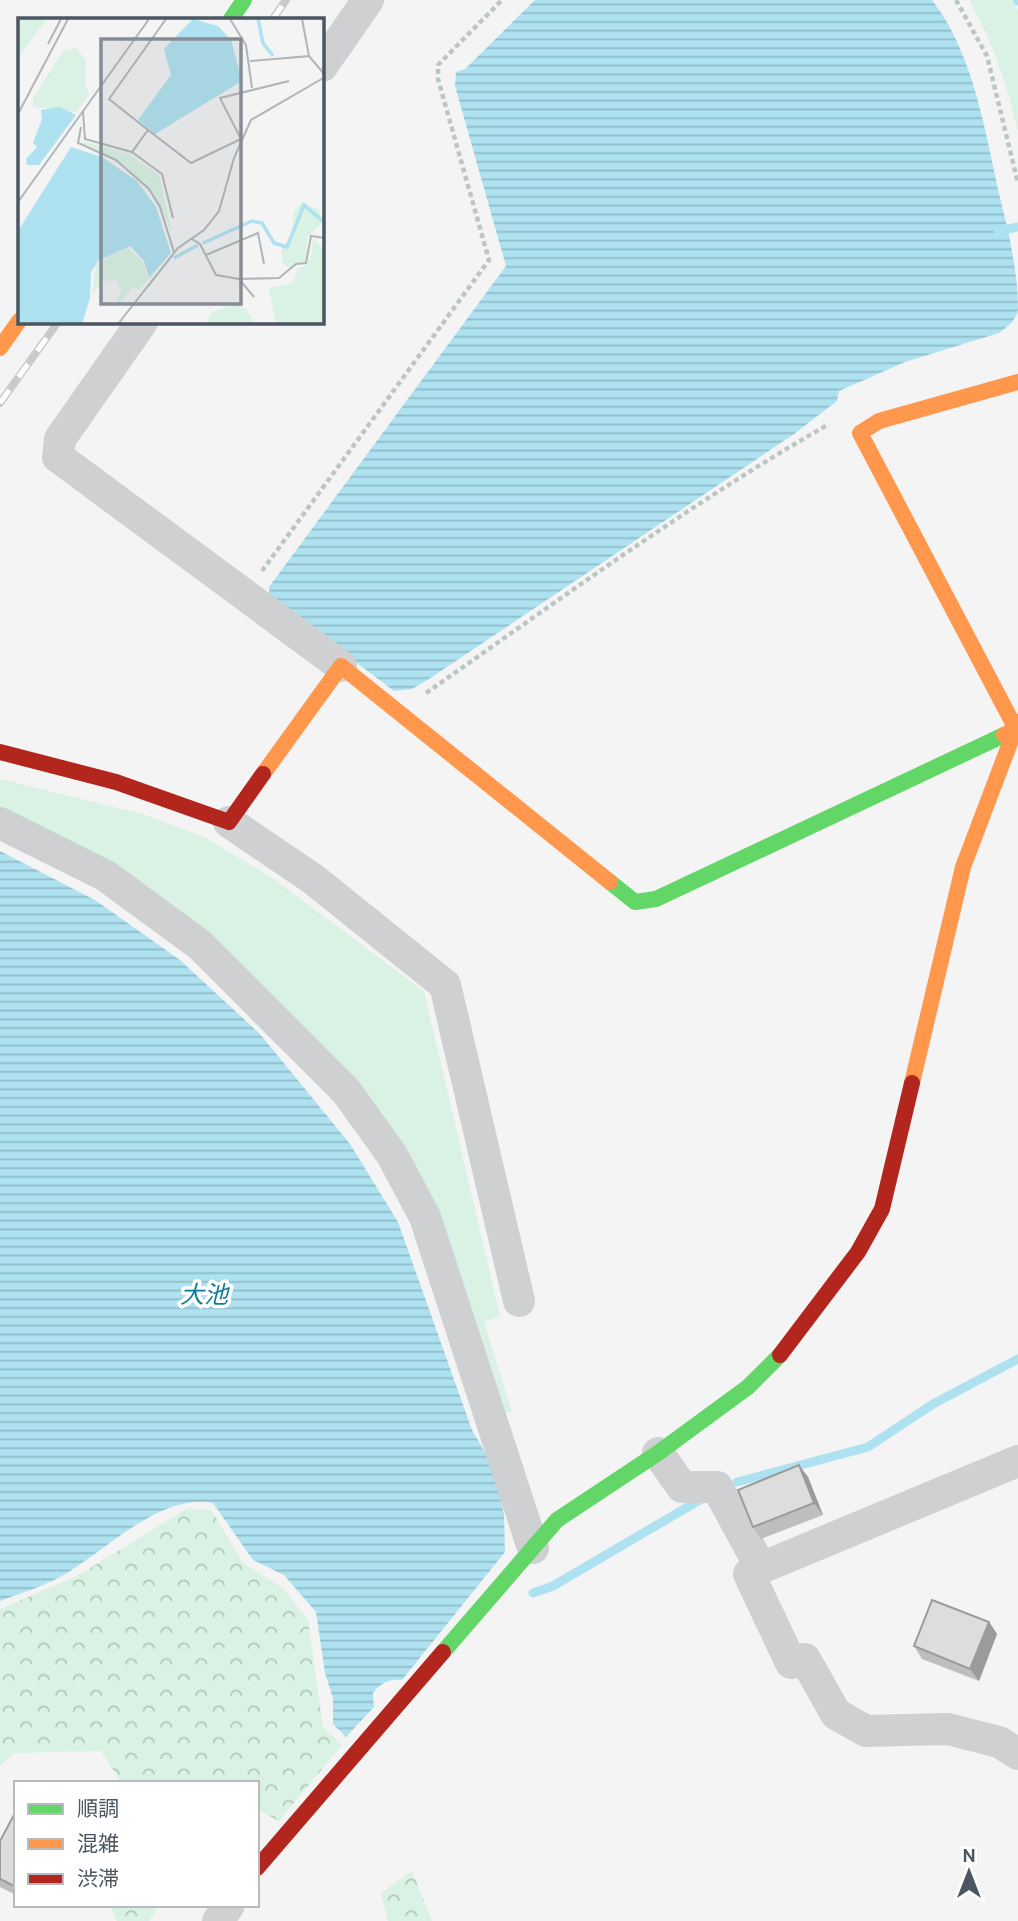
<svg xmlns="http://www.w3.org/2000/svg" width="1018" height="1921" font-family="Overpass,'Noto Sans JP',sans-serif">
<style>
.green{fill:#d9f2e3}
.forest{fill:url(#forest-crowns)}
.water{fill:url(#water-rules)}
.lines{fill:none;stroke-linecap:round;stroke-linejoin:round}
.stream{stroke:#aee2f0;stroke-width:9}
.path{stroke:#bcc7c4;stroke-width:4.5;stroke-dasharray:5 3.5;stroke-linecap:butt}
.street{stroke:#ced0d2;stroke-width:32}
.fast{stroke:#63d668;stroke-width:16}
.slow{stroke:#ff974d;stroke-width:16}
.jam{stroke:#b3261e;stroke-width:16}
.rail-casing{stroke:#c9cacc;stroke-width:8}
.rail{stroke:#fff;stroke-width:5;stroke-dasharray:16;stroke-linecap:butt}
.wall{fill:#bebebf}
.shaded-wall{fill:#9b9b9b}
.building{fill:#ddddde;stroke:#9b9b9b;stroke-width:2}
.labels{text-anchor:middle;stroke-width:7;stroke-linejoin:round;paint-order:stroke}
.water-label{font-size:24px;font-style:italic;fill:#0c7c9b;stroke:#fff}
.inset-river{fill:none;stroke:#aee2f0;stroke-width:3.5}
.inset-road{fill:none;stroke:#b0b5b9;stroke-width:2}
.view{fill:#868d94;fill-opacity:0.15;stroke:#868d94;stroke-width:3.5}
.inset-edge{fill:none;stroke:#4a5661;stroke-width:3.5}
</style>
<defs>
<pattern id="forest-crowns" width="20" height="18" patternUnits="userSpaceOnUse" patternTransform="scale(1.75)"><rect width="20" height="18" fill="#d9f2e3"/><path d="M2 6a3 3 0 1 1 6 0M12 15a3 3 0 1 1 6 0" fill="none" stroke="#b2c7bb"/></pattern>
<pattern id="water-rules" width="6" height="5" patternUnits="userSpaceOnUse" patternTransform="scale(1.75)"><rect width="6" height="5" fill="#aee2f0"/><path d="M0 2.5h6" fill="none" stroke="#90bac6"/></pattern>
</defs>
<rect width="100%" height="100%" fill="#f4f4f4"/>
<path class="green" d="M969 0H1013L1018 10V132C1006 82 994 45 969 0Z
M0 779 143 814 206 838 271 877 424 991 500 1316 484 1322 512 1412 498 1414 446 1260 306 1038 0 818Z"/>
<path class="forest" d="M188 1508 212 1511 243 1563 283 1588 308 1620 323 1727 342 1745 279 1821 257 1809V1783H121L101 1751 14 1753 0 1766V1609L77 1576Z
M412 1871 432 1921H388L381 1893Z
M110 1905H159L149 1921H117Z"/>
<path class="water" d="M535 0H932C974 54 985 132 1000 198 1009 233 1018 272 1018 309 1017 320 1007 327 999 333L905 362 839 391 837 401 794 434 429 679 412 689 394 691 270 597 269 587 506 266 455 86 456 72 465 69Z
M0 851 95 900 180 960 260 1034 350 1144 398 1222 472 1430 491 1463 504 1514 505 1552 402 1680C389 1679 382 1682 373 1693L374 1707 346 1737 333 1724V1698L325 1673 316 1612 284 1575 253 1560 213 1503C163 1493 110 1546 70 1571 49 1585 23 1592 0 1601Z"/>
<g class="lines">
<path class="stream" d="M1017 0 1018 1
M998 231 1018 227
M737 1482 868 1447 933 1404 1018 1359
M533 1593 553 1586 703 1498"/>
<path class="path" d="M956 0 987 56 1018 183
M262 571 489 260 438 79V65L502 0
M426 693C558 601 689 504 829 424"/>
<path class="street" d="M322 66 368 0
M142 322 60 439 58 457 341 666
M229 822 313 879 445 985 519 1301
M0 823 106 876 200 945 346 1091 392 1155 425 1217 533 1548
M658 1453 682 1487H717L761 1568 749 1574 791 1663 805 1659 836 1714 866 1731 948 1729 999 1742 1018 1754
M761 1568 1018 1461
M218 1921 229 1905"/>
<path class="fast" d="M231 19 244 0
M610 882 635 902 656 899 1004 735
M443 1652 557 1520 658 1453 748 1387 780 1355"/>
<path class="slow" d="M0 348 19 321
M1004 735 1016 729 860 433 879 421 1018 382
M263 774 341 666 610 882
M912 1083 963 867 1018 722"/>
<path class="jam" d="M0 752 116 782 229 822 263 774
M780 1355 858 1252 882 1209 912 1083
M257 1868 443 1652"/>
<g class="rail-casing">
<path id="rail" d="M273 19 286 0
M0 403 58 322"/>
</g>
<use href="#rail" class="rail"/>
</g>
<path class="wall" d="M799 1465 808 1477 823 1515 761 1539 753 1527Z
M989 1622 997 1634 979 1681 922 1659 914 1646Z
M16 1811V1895L0 1887V1841Z"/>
<path class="shaded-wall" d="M799 1465 808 1477 823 1515 814 1503Z
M989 1622 997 1634 979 1681 970 1669Z"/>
<path class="building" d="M799 1465 814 1503 753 1527 738 1490Z
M932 1600 989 1622 970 1669 914 1646Z
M16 1811V1887L0 1879V1841Z"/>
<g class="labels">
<g class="water-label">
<text x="204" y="1303">大池</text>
</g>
</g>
<g transform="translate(18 18)">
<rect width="306" height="306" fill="#f4f4f4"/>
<path d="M64 111V123L111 136 141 157 154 215 141 184 107 147 63 125Z" fill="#d9f2e3"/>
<path d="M0 1H29L0 39ZM58 30 68 42 67 67 71 76 59 94 15 89V80L45 33ZM283 185 300 191 306 203 289 220 288 243 270 250 264 244V230L273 225 276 193ZM295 220 307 232 306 306H258L251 270 275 265 279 250 287 248 294 234ZM109 229 125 244 130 261 121 272 114 268 103 286 98 283 103 272 97 262 85 263 74 278 78 246ZM217 285 228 291 237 306H188L193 295Z" fill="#d9f2e3"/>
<path d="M175 1 200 8 213 22 224 63 137 116 120 102 153 57 146 31ZM42 89 58 97 21 147H9L8 141 19 129 15 125 24 101 23 92ZM53 129 84 139 119 163 138 189 153 235 131 260 126 243 112 228 80 243 73 254 72 280 64 306H0V213Z" fill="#aee2f0"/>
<path class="inset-river" d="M240 1 245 25 255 38M185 225 234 203 244 205 256 225 269 229 286 187 307 205M156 240 180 227"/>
<path class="inset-road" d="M212 1 228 27 234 70M30 26 43 1M291 38 307 57M232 43 291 38 284 1M65 94 67 121 114 134 130 112 173 145 223 121 202 80 271 63M0 96 50 1M63 109 60 125 98 142 131 171 142 189 156 234M130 112 91 81 148 1M114 134 144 156 155 200M0 184 131 1M174 221 182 226 198 257 221 261 236 279M188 237 240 215 246 246M221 261 261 260 278 246 288 245 293 218 307 220M100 306 160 230 186 212 201 193 216 140 233 102 307 59"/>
<path class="view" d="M83 21H223V286H83Z"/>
<rect width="306" height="306" class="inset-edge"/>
</g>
<rect x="14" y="1781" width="245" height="126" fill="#ffffff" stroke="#b7bbc0" stroke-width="2"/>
<rect x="28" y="1804" width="35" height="10" fill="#63d668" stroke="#b7bbc0" stroke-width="2"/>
<text x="77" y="1816" font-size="21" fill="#4a5661">順調</text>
<rect x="28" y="1839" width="35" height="10" fill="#ff974d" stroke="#b7bbc0" stroke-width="2"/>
<text x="77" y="1851" font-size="21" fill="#4a5661">混雑</text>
<rect x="28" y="1874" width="35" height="10" fill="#b3261e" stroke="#b7bbc0" stroke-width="2"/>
<text x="77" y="1886" font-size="21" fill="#4a5661">渋滞</text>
<g transform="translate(969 1872)" stroke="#ffffff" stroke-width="5" paint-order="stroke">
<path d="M0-5L12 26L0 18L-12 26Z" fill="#4a5661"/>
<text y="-10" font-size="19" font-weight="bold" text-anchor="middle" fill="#4a5661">N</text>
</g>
</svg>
